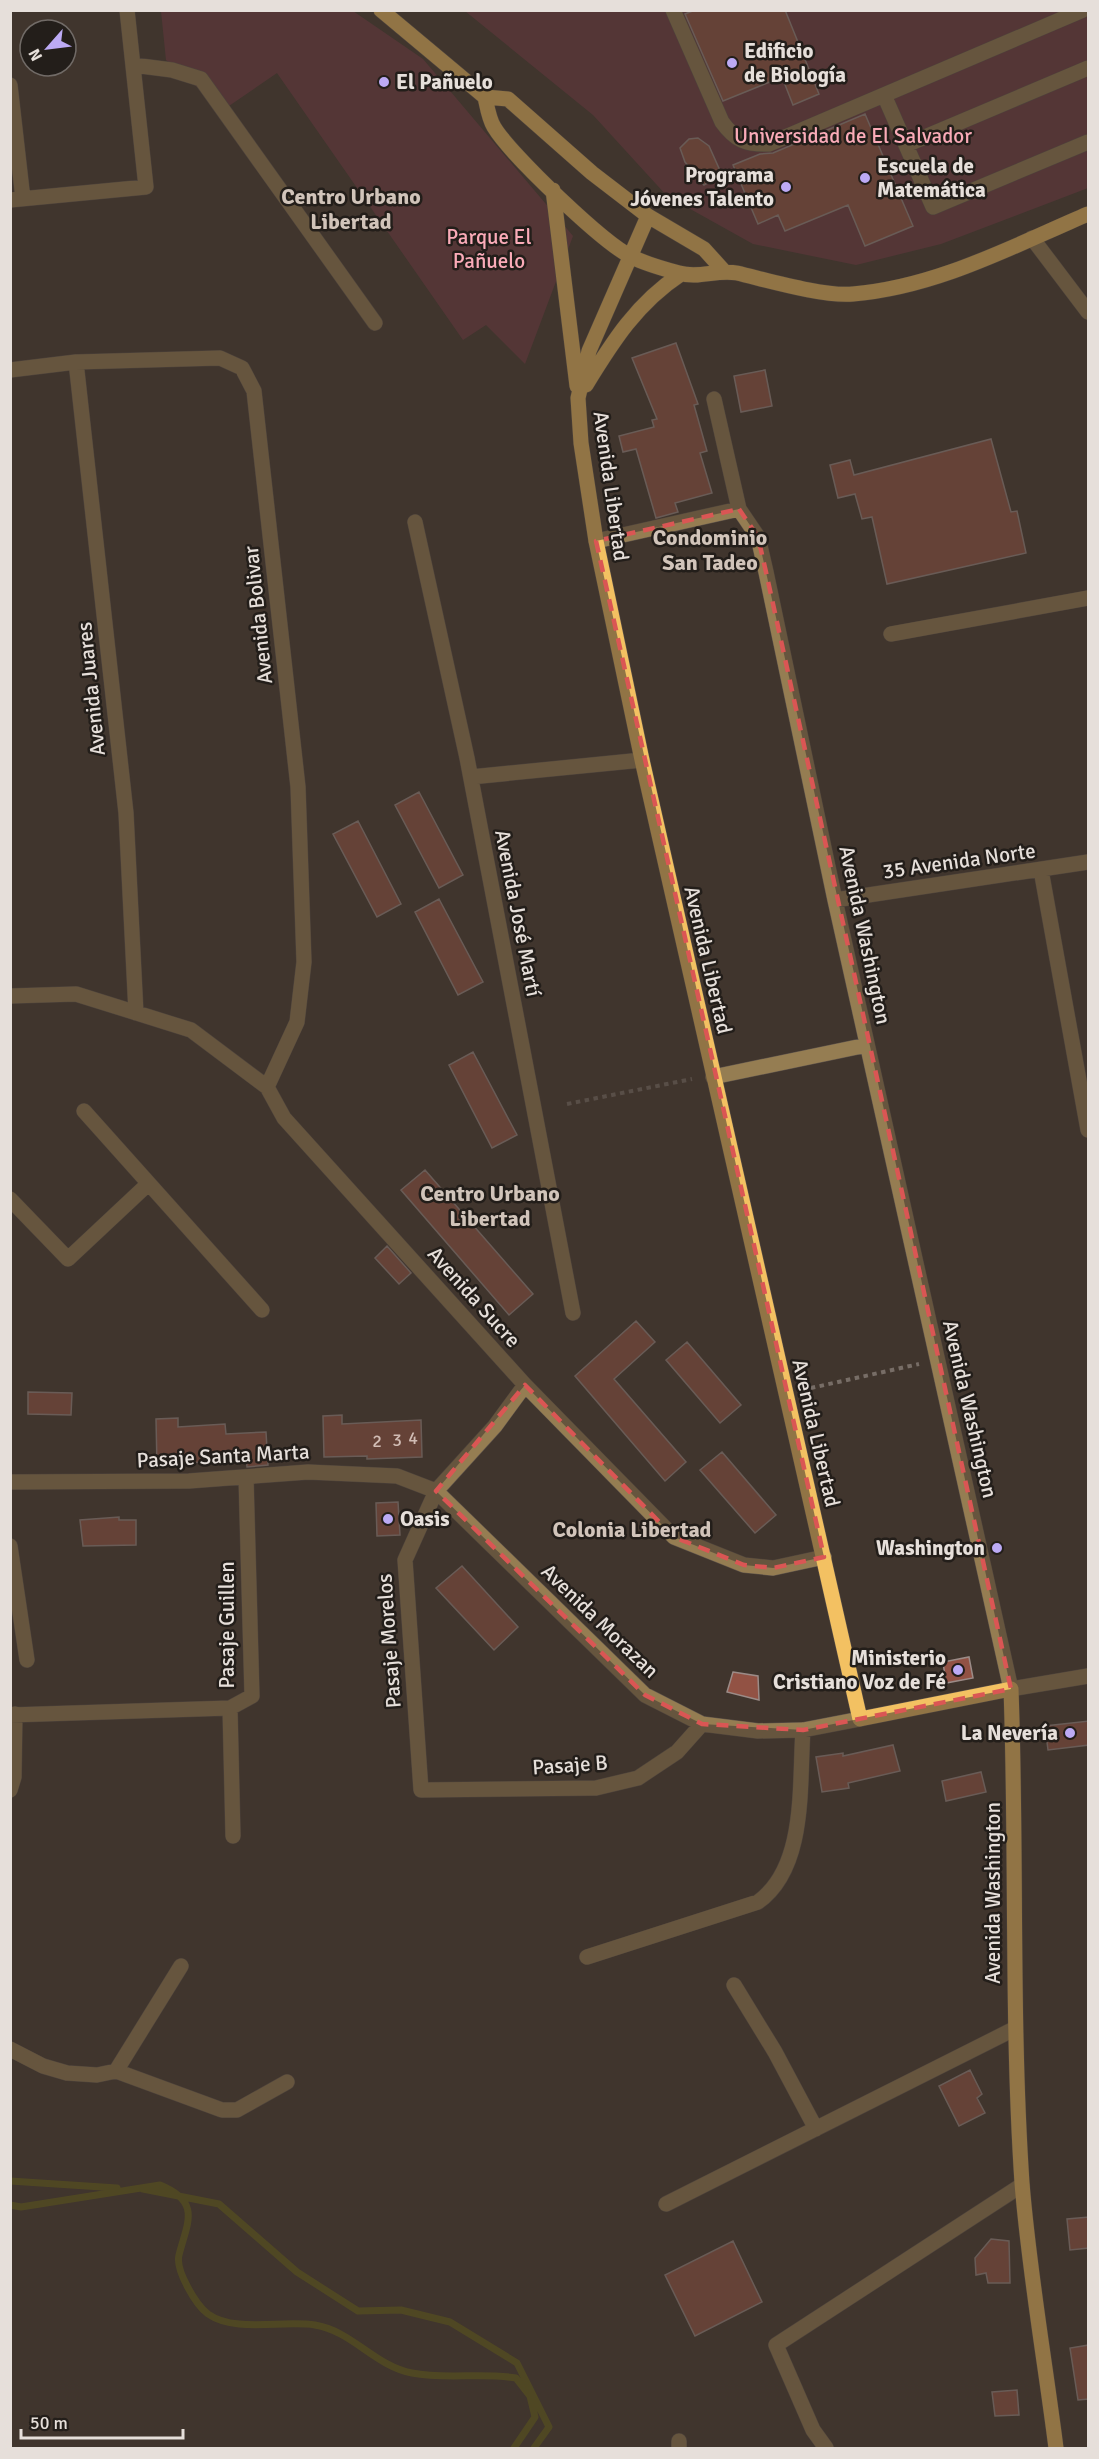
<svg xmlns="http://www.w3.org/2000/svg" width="1099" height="2459" font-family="Signika,sans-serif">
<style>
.green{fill:#6d3842}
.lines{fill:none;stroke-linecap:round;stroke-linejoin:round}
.stream{stroke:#625e18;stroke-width:7}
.building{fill:#925244;stroke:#9b8b87;stroke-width:1.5}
.minor-casing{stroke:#5e544c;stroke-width:16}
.major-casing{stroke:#5e544c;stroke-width:16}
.path{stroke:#776d66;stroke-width:4;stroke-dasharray:4.5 4.5;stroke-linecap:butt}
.minor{stroke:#957d52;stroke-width:15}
.major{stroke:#f3c162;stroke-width:15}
.marked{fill:none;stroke:#da5654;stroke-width:4.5;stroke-dasharray:12 8;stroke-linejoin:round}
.poi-dot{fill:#bcaaf5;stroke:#231e1a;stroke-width:2}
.labels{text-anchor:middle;stroke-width:5;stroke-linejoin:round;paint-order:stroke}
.number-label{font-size:18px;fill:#d1bcb4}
.poi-label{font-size:21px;font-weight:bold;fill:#e6dfda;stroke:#231e1a;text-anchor:start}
.park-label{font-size:21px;fill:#faabb8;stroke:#231e1a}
.street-label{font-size:21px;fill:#e6dfda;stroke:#231e1a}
.neighbourhood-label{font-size:22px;font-weight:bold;fill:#d1c4ba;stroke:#231e1a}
</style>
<rect width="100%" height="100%" fill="#40352d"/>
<path class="green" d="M161 11H353L423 59 573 236 525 364 486 325 463 340 277 73 223 110 166 60Z
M465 11H1088V188L941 244 856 265 753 244 667 196 593 115Z"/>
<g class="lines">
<path class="stream" d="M10 2181 117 2188
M143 2189 219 2204 297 2272 358 2311 401 2310 450 2322 517 2363 549 2427 534 2448
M10 2205 21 2207 160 2185C202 2202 187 2223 179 2255 175 2270 196 2305 208 2314 235 2333 282 2320 315 2325 352 2331 375 2366 412 2373 447 2380 481 2372 516 2378L530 2396 535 2417 514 2448"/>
</g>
<path class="building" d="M695 10H785L819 94 793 105 782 77 723 101 685 14Z
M865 114 913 226 865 246 848 205 785 231 778 215 758 224 733 165 760 154 773 153Z
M698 138 709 146 722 175 704 185 685 162 680 148 689 139Z
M676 343 698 404 694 405 707 451 700 453 712 493 675 503 678 512 656 518 636 449 623 452 619 436 654 427 652 420 657 419 632 358Z
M765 370 772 406 741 412 734 376Z
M991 439 1011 512 1017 511 1026 553 887 584 872 517 862 519 855 494 838 498 830 465 850 460 854 475Z
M419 792 463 875 439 888 395 805Z
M358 821 401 904 377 917 333 834Z
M439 899 483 982 458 995 415 912Z
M473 1052 517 1135 492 1148 449 1065Z
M425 1170 533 1294 509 1315 401 1190Z
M387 1246 411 1273 399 1284 375 1258Z
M636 1321 655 1342 614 1379 686 1462 665 1481 575 1376Z
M687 1342 741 1405 720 1423 666 1360Z
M28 1392 72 1393 71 1415 28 1414Z
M342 1415V1424L421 1420 422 1457 367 1459V1456L324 1457 323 1416Z
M178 1418V1427L225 1424 226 1434 266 1432 268 1465 247 1467 246 1458 157 1466 156 1419Z
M722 1452 776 1515 755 1533 700 1470Z
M398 1502 400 1535 377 1536 376 1503Z
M119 1517V1520H136V1545L83 1546 80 1520Z
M462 1566 518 1627 494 1650 436 1588Z
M969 1657 973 1678 946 1683 943 1662Z
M733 1672 758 1676 759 1700 727 1692Z
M1089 1721V1745L1048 1750 1045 1726Z
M893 1745 900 1771 848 1783 849 1788 822 1792 816 1757 843 1753V1756Z
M981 1772 986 1792 946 1801 942 1781Z
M970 2070 982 2094 977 2098 985 2113 959 2126 939 2086Z
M1089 2217V2248L1070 2250 1067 2219Z
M991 2239 1009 2241 1010 2283H988L986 2273 976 2275 975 2258Z
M733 2241 762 2302 695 2336 665 2275Z
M1089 2345V2399L1078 2400 1070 2348Z
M1017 2390 1019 2415 995 2416 992 2392Z"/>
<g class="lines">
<g class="minor-casing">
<path id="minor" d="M673 10 722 122C735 140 746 145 769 144L1083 10
M133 65 172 70 201 79 375 323
M10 85 23 199
M884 95 933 207 1088 142
M906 145 1088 68
M10 200 146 187 127 10
M1032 238 1088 312
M76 362 126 813 136 1013
M10 370 76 362 220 358 242 368 254 391 298 787 304 962 297 1022 267 1087
M714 399 739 509 758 537 766 572 835 900 1011 1689 1088 1676
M415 522 467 758 573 1313
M596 541 739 509
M891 634 1088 598
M471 777 642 760
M1041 870 1088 1130
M835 900 1088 862
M10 996 76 994 191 1030 267 1087 284 1118 525 1385 674 1537 744 1565 773 1568 824 1557
M713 1077 867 1045
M84 1111 262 1310
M10 1199 68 1259 148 1184
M525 1385 495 1426 436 1491 405 1560 421 1790 596 1788 638 1778 677 1752 702 1724
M10 1482 189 1481 308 1472 397 1476 436 1491 645 1695 702 1724 758 1731 803 1730 860 1719
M10 1546 27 1660
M10 1715 230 1708
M10 1790 14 1777 15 1714
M233 1836 230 1708 252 1696 246 1477
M587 1957 758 1902C807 1867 799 1784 803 1730
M734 1985 775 2052 816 2129
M10 2049 43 2066 67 2073 97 2075 116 2071 222 2110H237L287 2082
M116 2071 181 1966
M666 2204 1014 2029
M679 2441V2448
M826 2448 813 2430 776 2345 1022 2185"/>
</g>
<g class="major-casing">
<path id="major" d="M381 10 485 97
M485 97C487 106 489 119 494 127 510 154 604 244 632 257 646 264 664 269 679 273 699 279 717 269 737 273 767 280 825 297 853 294 937 287 1013 246 1088 214
M485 97 508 99 592 173 648 216 704 249 723 270
M553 190 577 386
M648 216 589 351 578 398 581 443 596 541 642 760 860 1719 1011 1689C1017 1854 1011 2018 1022 2183 1029 2271 1045 2361 1056 2448
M586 385C613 341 637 303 681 274"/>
</g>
<path class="path" d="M567 1104 692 1079
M802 1390 919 1364"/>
<use href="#minor" class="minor"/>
<use href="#major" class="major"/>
</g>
<path d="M0 0H1099V2459H0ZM739 509 758 537 766 572 1011 1689 803 1730 702 1724 645 1695 436 1491 525 1385 674 1537 744 1565 773 1568 824 1557 596 541Z" fill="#40352d" fill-opacity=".55" fill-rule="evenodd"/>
<path class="marked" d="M739 509 758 537 766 572 1011 1689 803 1730 702 1724 645 1695 436 1491 525 1385 674 1537 744 1565 773 1568 824 1557 596 541Z"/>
<g class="poi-dot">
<circle cx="732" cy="63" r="6"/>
<circle cx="384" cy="82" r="6"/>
<circle cx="865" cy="178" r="6"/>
<circle cx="786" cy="187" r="6"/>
<circle cx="388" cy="1519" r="6"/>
<circle cx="997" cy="1548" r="6"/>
<circle cx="958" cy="1670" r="6"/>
<circle cx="1070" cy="1733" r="6"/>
</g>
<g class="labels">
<g class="number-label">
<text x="413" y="1444">4</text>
<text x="397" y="1446">3</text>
<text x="377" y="1447">2</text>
</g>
<g class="poi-label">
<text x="744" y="58">Edificio<tspan x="744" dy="24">de Biología</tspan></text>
<text x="396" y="89">El Pañuelo</text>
<text x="877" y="173">Escuela de<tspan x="877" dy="24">Matemática</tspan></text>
<text x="774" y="182" text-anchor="end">Programa<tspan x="774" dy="24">Jóvenes Talento</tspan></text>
<text x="400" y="1526">Oasis</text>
<text x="985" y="1555" text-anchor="end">Washington</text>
<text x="946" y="1665" text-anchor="end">Ministerio<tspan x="946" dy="24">Cristiano Voz de Fé</tspan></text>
<text x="1058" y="1740" text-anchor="end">La Nevería</text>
</g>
<g class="park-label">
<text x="853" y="143">Universidad de El Salvador</text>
<text x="489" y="244">Parque El<tspan x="489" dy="24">Pañuelo</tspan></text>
</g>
<g class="street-label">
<text transform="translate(611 486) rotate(82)" y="7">Avenida Libertad</text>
<text transform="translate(258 615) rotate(-96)" y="7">Avenida Bolivar</text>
<text transform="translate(91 689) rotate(-96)" y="7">Avenida Juares</text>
<text transform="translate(959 861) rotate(-8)" y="7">35 Avenida Norte</text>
<text transform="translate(518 913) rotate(79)" y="7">Avenida José Martí</text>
<text transform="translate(865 935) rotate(78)" y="7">Avenida Washington</text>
<text transform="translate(708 960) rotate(77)" y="7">Avenida Libertad</text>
<text transform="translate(474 1297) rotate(48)" y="7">Avenida Sucre</text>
<text transform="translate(970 1409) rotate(77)" y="7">Avenida Washington</text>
<text transform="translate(816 1433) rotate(77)" y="7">Avenida Libertad</text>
<text transform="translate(223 1456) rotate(-3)" y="7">Pasaje Santa Marta</text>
<text transform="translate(600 1621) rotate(44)" y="7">Avenida Morazan</text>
<text transform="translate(227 1625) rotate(-90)" y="7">Pasaje Guillen</text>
<text transform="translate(389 1641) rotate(-94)" y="7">Pasaje Morelos</text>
<text transform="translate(570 1765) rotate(-4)" y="7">Pasaje B</text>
<text transform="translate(993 1893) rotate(-90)" y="7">Avenida Washington</text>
</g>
<g class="neighbourhood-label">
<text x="351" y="204">Centro Urbano<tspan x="351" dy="25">Libertad</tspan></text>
<text x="710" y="545">Condominio<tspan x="710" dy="25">San Tadeo</tspan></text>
<text x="490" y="1201">Centro Urbano<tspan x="490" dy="25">Libertad</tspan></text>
<text x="632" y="1537">Colonia Libertad</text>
</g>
</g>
<rect width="1099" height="2459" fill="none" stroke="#e6dfda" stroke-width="24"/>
<g transform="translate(48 48) rotate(242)"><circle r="28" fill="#231e1a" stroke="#716b67" stroke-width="1.5"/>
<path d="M0-4.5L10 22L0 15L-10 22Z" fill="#bcaaf5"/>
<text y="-9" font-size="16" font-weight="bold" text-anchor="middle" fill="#e6dfda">N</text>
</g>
<path d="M21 2429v9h162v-9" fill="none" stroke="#e6dfda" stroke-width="3"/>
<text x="30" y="2429" font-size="18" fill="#e6dfda" stroke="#231e1a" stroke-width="4.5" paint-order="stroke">50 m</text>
</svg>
